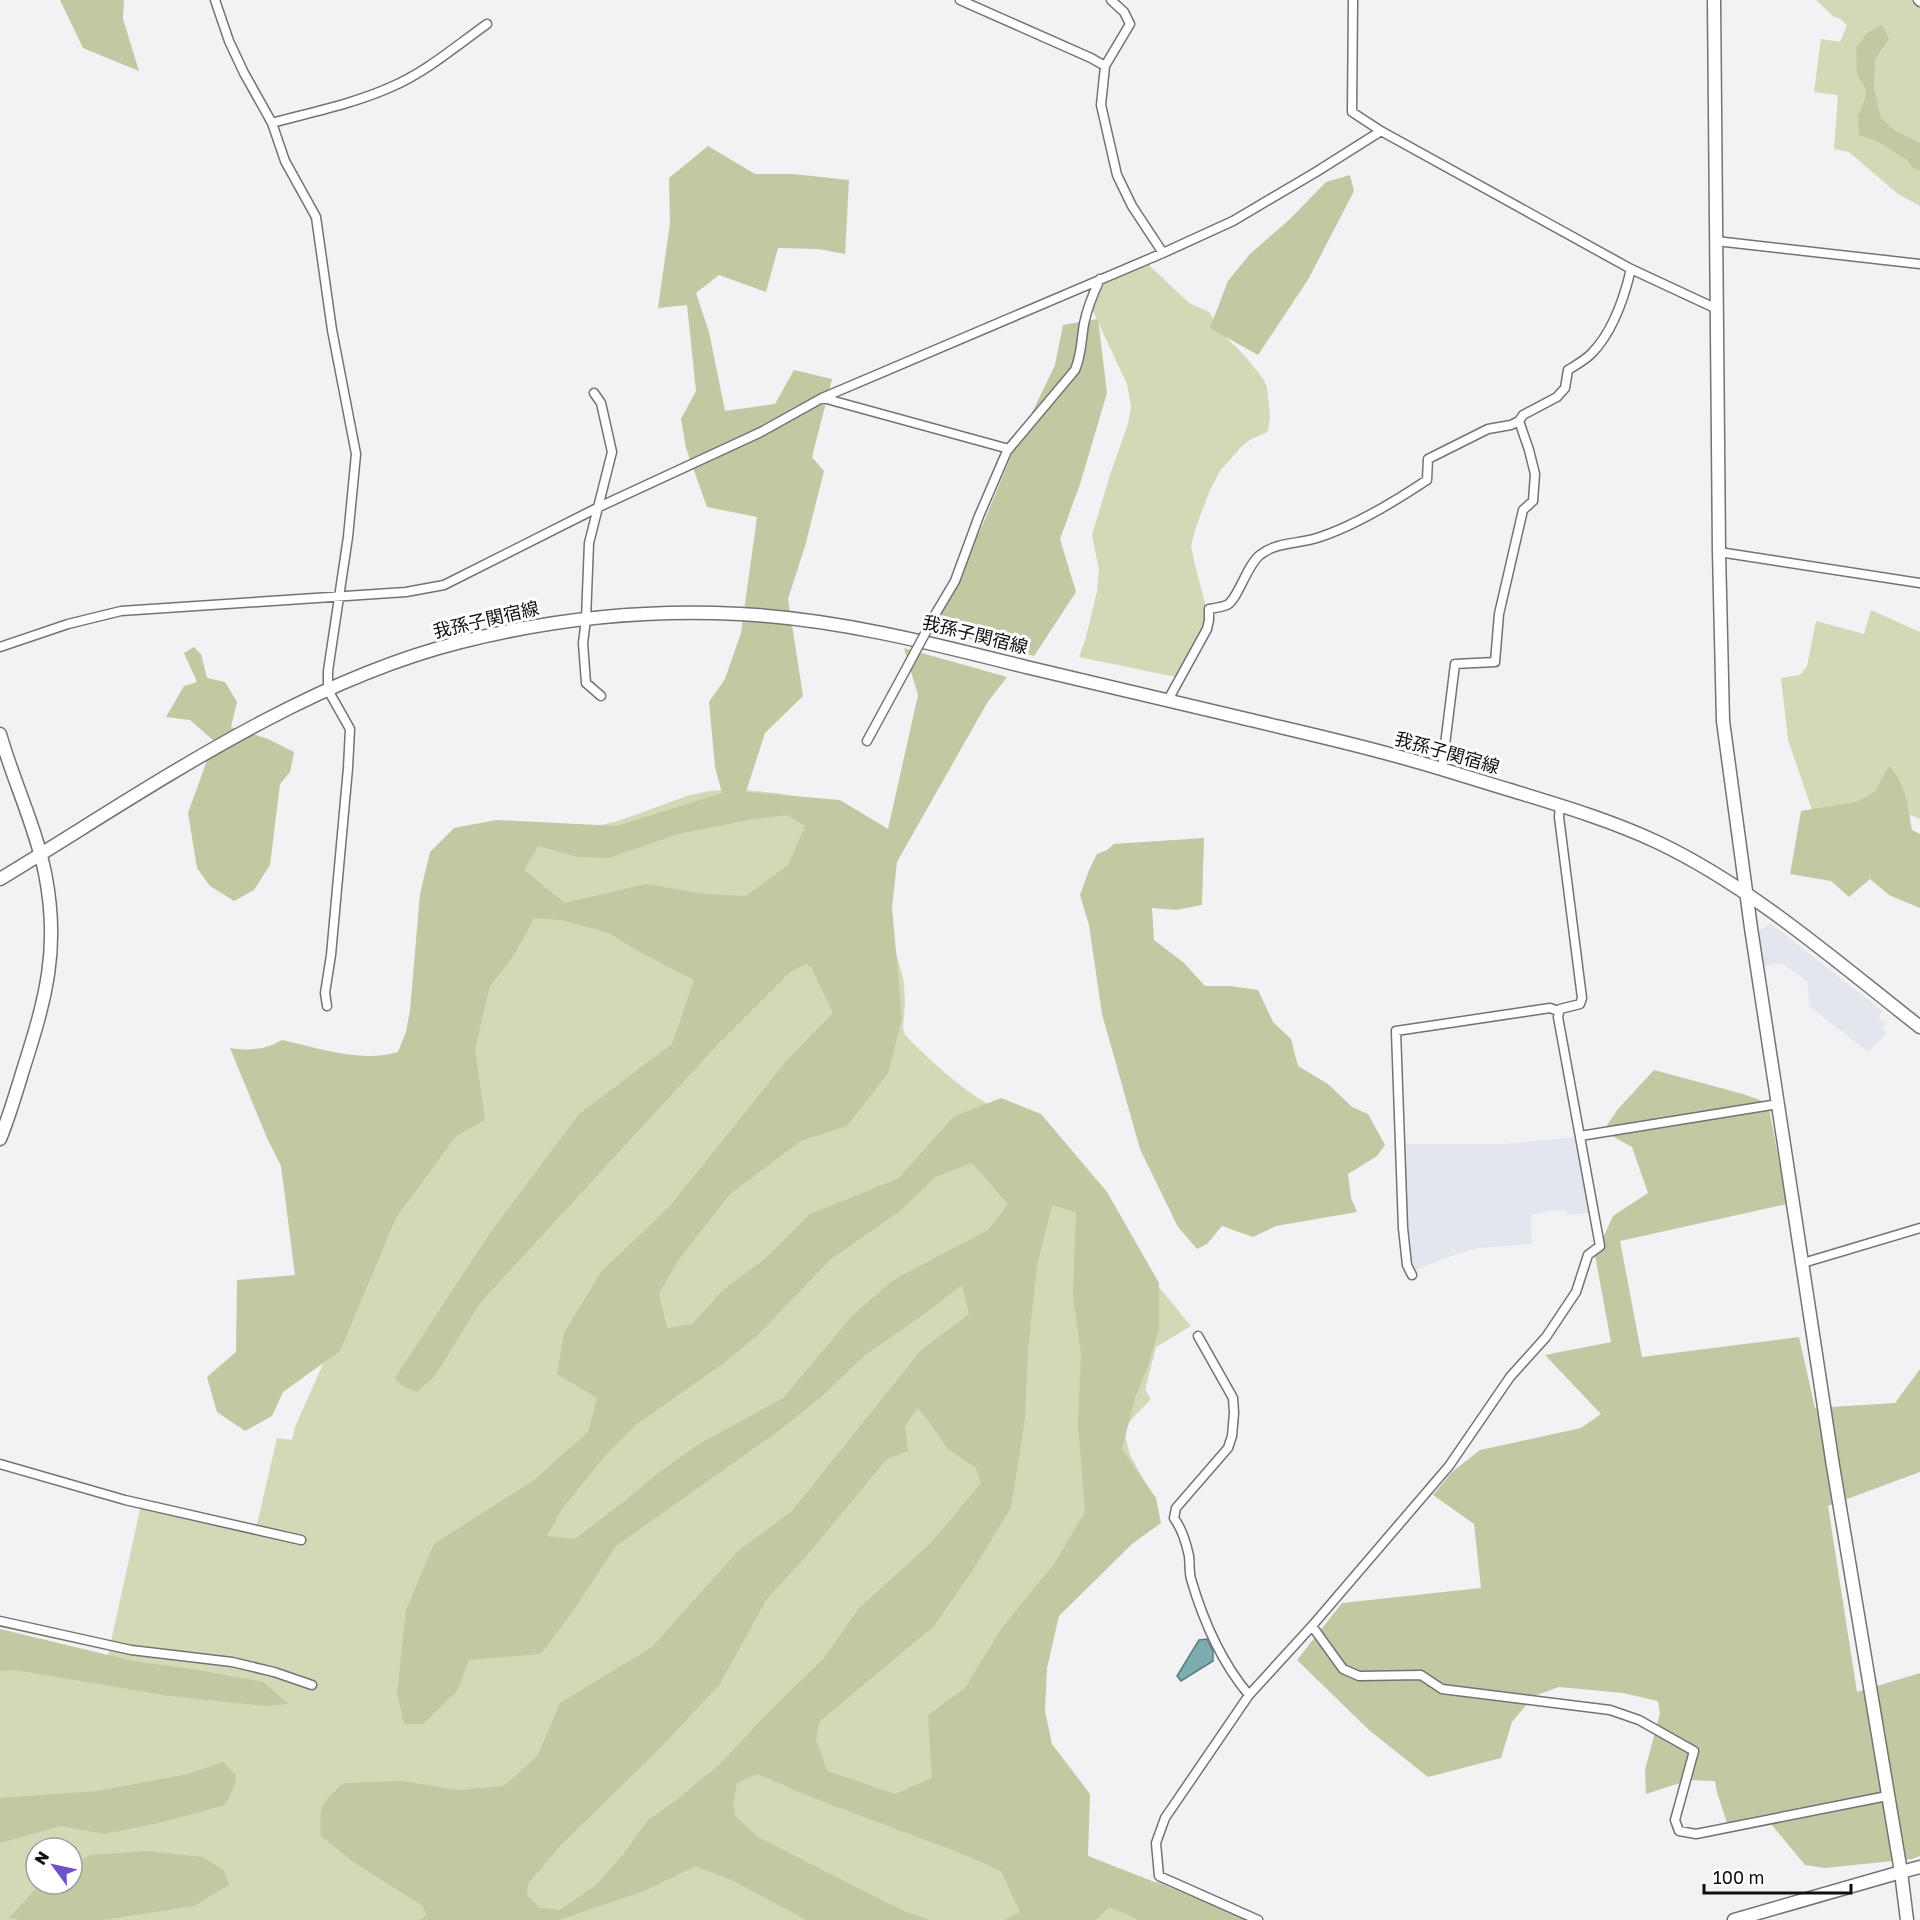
<svg xmlns="http://www.w3.org/2000/svg" width="1920" height="1920" font-family="'Golos Text','Noto Sans JP',sans-serif">
<style>
.built{fill:#e4e6ee}
.green{fill:#d2d9b7;fill-rule:evenodd}
.forest{fill:#c1c8a2;fill-rule:evenodd}
.water{fill:#7cacb0;stroke:#5b7d80;stroke-width:1.5}
.lines{fill:none;stroke-linecap:round;stroke-linejoin:round}
.street-casing{stroke:#737375;stroke-width:11}
.secondary-casing{stroke:#737375;stroke-width:15}
.primary-casing{stroke:#737375;stroke-width:15}
.street{stroke:#fff;stroke-width:8}
.secondary{stroke:#fff;stroke-width:12}
.primary{stroke:#fff;stroke-width:12}
.street-bridge-casing{stroke:#737375;stroke-width:11;stroke-linecap:butt}
.street-bridge{stroke:#fff;stroke-width:8}
.labels{text-anchor:middle;stroke-width:6;stroke-linejoin:round;paint-order:stroke}
.street-label{font-size:18px;fill:#0f0f10;stroke:#fff}
</style>
<rect width="100%" height="100%" fill="#f2f2f4"/>
<path class="built" d="M1770 923 1883 1011 1878 1018 1885 1023 1882 1028 1887 1033 1868 1052 1809 1006 1807 981 1782 963 1763 966 1759 931Z
M1576 1137 1589 1213 1567 1215 1566 1210 1548 1211 1531 1215 1532 1244 1479 1248 1457 1254 1415 1270 1412 1267 1408 1239 1402 1144H1503Z"/>
<path class="green" d="M1816 0H1914L1920 5V206L1898 194 1849 152 1834 149 1838 95 1814 92 1821 39 1840 42 1847 25 1839 18 1834 17Z
M1148 264 1189 303 1209 312 1224 335 1245 356 1264 380 1267 387 1270 417 1268 430 1266 433 1251 439 1242 446 1220 471 1210 490 1196 527 1191 546 1195 565 1205 603 1206 621 1189 658 1176 677 1079 657 1086 637 1097 591 1099 570 1092 535 1110 475 1128 424 1131 406 1127 384 1091 307 1103 282Z
M1871 610 1920 632V819L1895 809 1812 810 1788 740 1781 678 1800 675 1807 666 1816 621 1864 634Z
M734 789 776 793 811 799 892 938 904 982 905 1004 903 1028 905 1035C925 1056 965 1093 991 1105L1130 1252 1191 1326 1156 1347 1145 1390 1151 1399 1131 1420 1124 1432 1130 1455 1146 1484 1059 1572 1021 1827 1145 1882H1162L1252 1920H0V1630L106 1664 141 1505 255 1533 277 1438 292 1440 295 1427 343 1319 511 849 621 820 687 796 709 791ZM36 1848H72V1884H36Z"/>
<path class="forest" d="M60 0H124L123 19 139 71 83 48Z
M1882 25 1889 39 1875 59 1874 88 1881 118 1895 131 1920 143V171L1914 169 1907 160 1877 141 1859 135 1858 116 1865 99 1866 89 1857 74 1856 48 1867 33Z
M708 146 755 174H793L849 180 845 254 818 249 778 248 766 292 719 275 696 293 709 332 725 411 775 404 794 370 832 379 812 457 824 471 805 546 788 599 803 696 765 733 746 792 840 800 888 829 918 695 904 648 1007 677 987 703 897 862 892 907 902 1019 888 1073 847 1126 801 1141 730 1194 679 1259 659 1294 667 1328 692 1324 723 1290 766 1258 810 1214 899 1178 953 1117 1001 1098 1041 1114 1107 1192 1159 1283V1329L1148 1366 1136 1395 1122 1449 1156 1498 1161 1523 1132 1544 1059 1616 1047 1668 1045 1711 1052 1744 1090 1794 1088 1856 1198 1899 1245 1920H1139L1109 1907 1096 1920H1004L1020 1912 1001 1871 968 1856 816 1799 757 1774 737 1783 733 1803 735 1816 758 1837 885 1902 909 1913 930 1920H807L733 1881 696 1866 644 1891 559 1920H420L426 1915 423 1906 352 1861 321 1836C319 1804 321 1805 343 1783L403 1781 459 1790 504 1786 538 1755 560 1703 652 1647 738 1551 792 1511 921 1350 969 1314 962 1285 923 1315 865 1355 820 1398 780 1430 616 1546 571 1614 541 1654 469 1660 457 1691 423 1724H404L397 1693 406 1610 434 1544 534 1480 588 1432 597 1398 557 1374 564 1333 601 1272 670 1206 787 1060 833 1013 811 967 806 964 790 972 720 1042 481 1302 434 1377 417 1392 404 1387 395 1378 490 1233 579 1114 672 1044 694 980 638 951 609 933 561 920 534 918 513 957 490 986 475 1049 485 1120 456 1136 396 1218 340 1351 283 1392 272 1416 245 1431 217 1412 207 1377 236 1352 237 1280 295 1275 281 1166 267 1138 230 1048C251 1051 264 1050 282 1040 319 1048 361 1063 398 1052L406 1032 410 1010 420 894 430 852 454 828 496 820 617 826 722 793 715 767 709 702 725 679 741 633 757 517 707 507 686 448 681 419 696 391 687 305 658 308 670 223 669 178ZM787 815 805 826 788 865 746 896 706 894 646 884 565 903 524 870 538 846 577 857 609 858 678 834 749 820ZM972 1163 1008 1204 988 1230 893 1280 853 1315 783 1398 699 1444 657 1474 622 1503 575 1539 547 1536 562 1509 603 1458 637 1424 724 1363 759 1334 830 1260 901 1210 935 1177ZM1052 1205 1076 1212 1073 1297 1081 1353 1078 1425 1085 1512 1054 1564 1001 1629 965 1688 928 1715 932 1778 895 1794 827 1771 816 1739 820 1721 934 1626 973 1570 1011 1508 1025 1418 1028 1350 1037 1265ZM918 1408 932 1426 948 1449 976 1468 981 1483 931 1543 859 1608 824 1658 765 1716 720 1764 675 1801 648 1820 622 1856 596 1885 560 1910 540 1908 527 1895 528 1884 560 1846 662 1746 720 1684 766 1600 809 1553 886 1460 908 1451 905 1426Z
M1350 175 1354 191 1309 278 1258 355 1210 328 1228 281 1250 254 1289 220 1326 182Z
M1098 319 1107 393 1080 484 1060 539 1076 592 1034 656 931 629 983 524 1012 454 1055 365 1063 325Z
M194 647 201 654 207 678 225 682 237 702 231 727 268 739 294 752 290 772 280 784 270 865 254 890 234 901 210 886 197 868 188 813 214 741 190 720 166 717 184 686 197 682 184 653Z
M1889 766C1906 783 1908 808 1912 830L1920 834V908L1889 895 1870 879 1849 897 1831 881 1790 874 1801 811 1856 802 1875 792Z
M1204 838 1202 905 1176 910 1152 908 1154 940 1184 963 1205 986H1230L1258 990 1273 1022 1291 1039 1298 1066 1328 1084 1352 1107 1368 1114 1385 1145 1377 1156 1348 1174 1351 1198 1357 1212 1276 1226 1253 1237 1222 1226 1207 1244 1197 1249 1178 1227 1140 1149 1102 1014 1089 925 1080 895 1089 870 1097 854 1107 850 1114 844Z
M1654 1070 1743 1094 1768 1103 1787 1204 1620 1241 1642 1357 1799 1337 1815 1408 1895 1403 1920 1369V1472L1828 1506 1857 1692 1920 1673V1856L1912 1859 1825 1868 1805 1865 1767 1819 1728 1826 1717 1792 1715 1781 1689 1780 1646 1794 1645 1770 1660 1713 1658 1701 1623 1693 1559 1687 1534 1696 1512 1722 1501 1758 1428 1777 1369 1730 1297 1660 1342 1603 1481 1588 1474 1524 1433 1495 1452 1472 1480 1450 1581 1428 1601 1414 1545 1355 1611 1342 1595 1255 1613 1216 1648 1193 1632 1147 1603 1131 1618 1109Z
M0 1629 133 1661 198 1670 263 1682 289 1704 266 1706 169 1696 15 1670 0 1671Z
M223 1762 236 1775 235 1785 225 1805 159 1823 104 1834 61 1826 0 1843V1798L97 1791 188 1774Z
M147 1851 202 1857 224 1870 229 1885 194 1906 102 1920H20L9 1918 40 1884H72V1865L90 1855Z"/>
<path class="water" d="M1207 1639 1213 1651V1661L1181 1681 1177 1676 1199 1640Z"/>
<g class="lines">
<g class="street-casing">
<path id="street" d="M215 0 229 41 244 73 272 123 285 161 316 217 332 330 356 454 348 537 328 671V690L350 729 348 768 331 955 325 993 327 1006
M960 0 1091 58 1105 66
M1111 0 1124 12 1130 24 1105 66 1101 105 1117 175 1132 206 1163 253
M1353 0 1352 112 1381 131
M1918 0 1920 2
M272 123C312 112 353 104 391 87 426 72 456 46 487 24
M1716 241 1920 264
M594 393 601 403 612 452 589 543 586 619 583 643 586 683 601 696
M823 398 1009 449
M1719 552 1920 583
M936 613 955 581 979 516 1007 451 1075 370C1082 353 1081 341 1084 324 1087 308 1093 294 1100 279
M0 647 68 624 121 611 406 592 444 585 599 507 761 432 822 398 1163 253 1233 221 1316 172 1381 131 1631 269 1717 309
M1168 700 1207 629 1209 620V609C1215 608 1222 607 1227 605 1238 599 1247 565 1260 555 1276 542 1298 544 1317 538 1355 526 1394 502 1427 480L1428 459 1488 429 1511 425 1519 421 1523 415 1557 397 1565 388 1568 370C1576 365 1585 360 1591 354 1613 332 1624 299 1631 269
M867 741 905 671
M1442 769 1455 664 1495 662 1499 614 1523 510 1533 501 1535 474 1529 450 1519 421
M1580 1136 1778 1104
M1803 1263 1920 1228
M1412 1275 1407 1265 1403 1228 1396 1031 1550 1008 1558 1011
M1198 1336 1233 1398 1234 1413 1232 1436 1228 1448 1176 1508 1174 1518C1182 1529 1186 1542 1189 1556 1190 1564 1189 1572 1191 1579 1203 1620 1222 1663 1249 1695
M0 1464 125 1500 301 1540
M0 1621 131 1650 232 1662 274 1672 312 1685
M1312 1626 1343 1669 1359 1676 1421 1675 1442 1689 1610 1710 1639 1720 1694 1751 1675 1820 1679 1831 1696 1834 1887 1796
M1258 1920 1159 1876 1156 1843 1165 1818 1249 1695 1312 1626 1449 1466 1510 1377 1546 1337 1576 1292 1588 1255 1600 1246 1558 1017 1560 1009 1580 1004 1582 998 1559 817 1560 805"/>
</g>
<g class="secondary-casing">
<path id="secondary" d="M1714 0 1719 552 1723 721 1751 928 1833 1466 1901 1872 1734 1920
M0 734C13 780 35 825 45 873 60 948 46 998 23 1070 16 1093 9 1117 0 1139"/>
</g>
<g class="primary-casing">
<path id="primary" d="M0 879C144 792 297 683 461 642 551 619 647 609 740 614 837 619 931 643 1026 667 1097 684 1168 700 1238 717 1292 730 1347 742 1400 757 1437 767 1473 779 1510 790 1559 805 1610 820 1657 842 1752 887 1837 962 1920 1027
M1907 1920 1901 1872 1920 1867"/>
</g>
<use href="#street" class="street"/>
<use href="#secondary" class="secondary"/>
<use href="#primary" class="primary"/>
<g class="street-bridge-casing">
<path id="street-bridge" d="M905 671 936 613"/>
</g>
<use href="#street-bridge" class="street-bridge"/>
</g>
<g class="labels">
<g class="street-label">
<text transform="translate(486 620) rotate(-13)" y="6">我孫子関宿線</text>
<text transform="translate(975 635) rotate(14)" y="6">我孫子関宿線</text>
<text transform="translate(1447 753) rotate(16)" y="6">我孫子関宿線</text>
</g>
</g>
<g transform="translate(54 1866) rotate(303)"><circle r="28" fill="#ffffff" stroke="#9f9f9f" stroke-width="1.5"/>
<path d="M0-4.5L10 22L0 15L-10 22Z" fill="#7151ca"/>
<text y="-9" font-size="16" font-weight="bold" text-anchor="middle" fill="#0f0f10">N</text>
</g>
<path d="M1704 1884v9h147v-9" fill="none" stroke="#0f0f10" stroke-width="3"/>
<text x="1713" y="1884" font-size="18" fill="#0f0f10" stroke="#ffffff" stroke-width="4.5" paint-order="stroke">100 m</text>
</svg>
